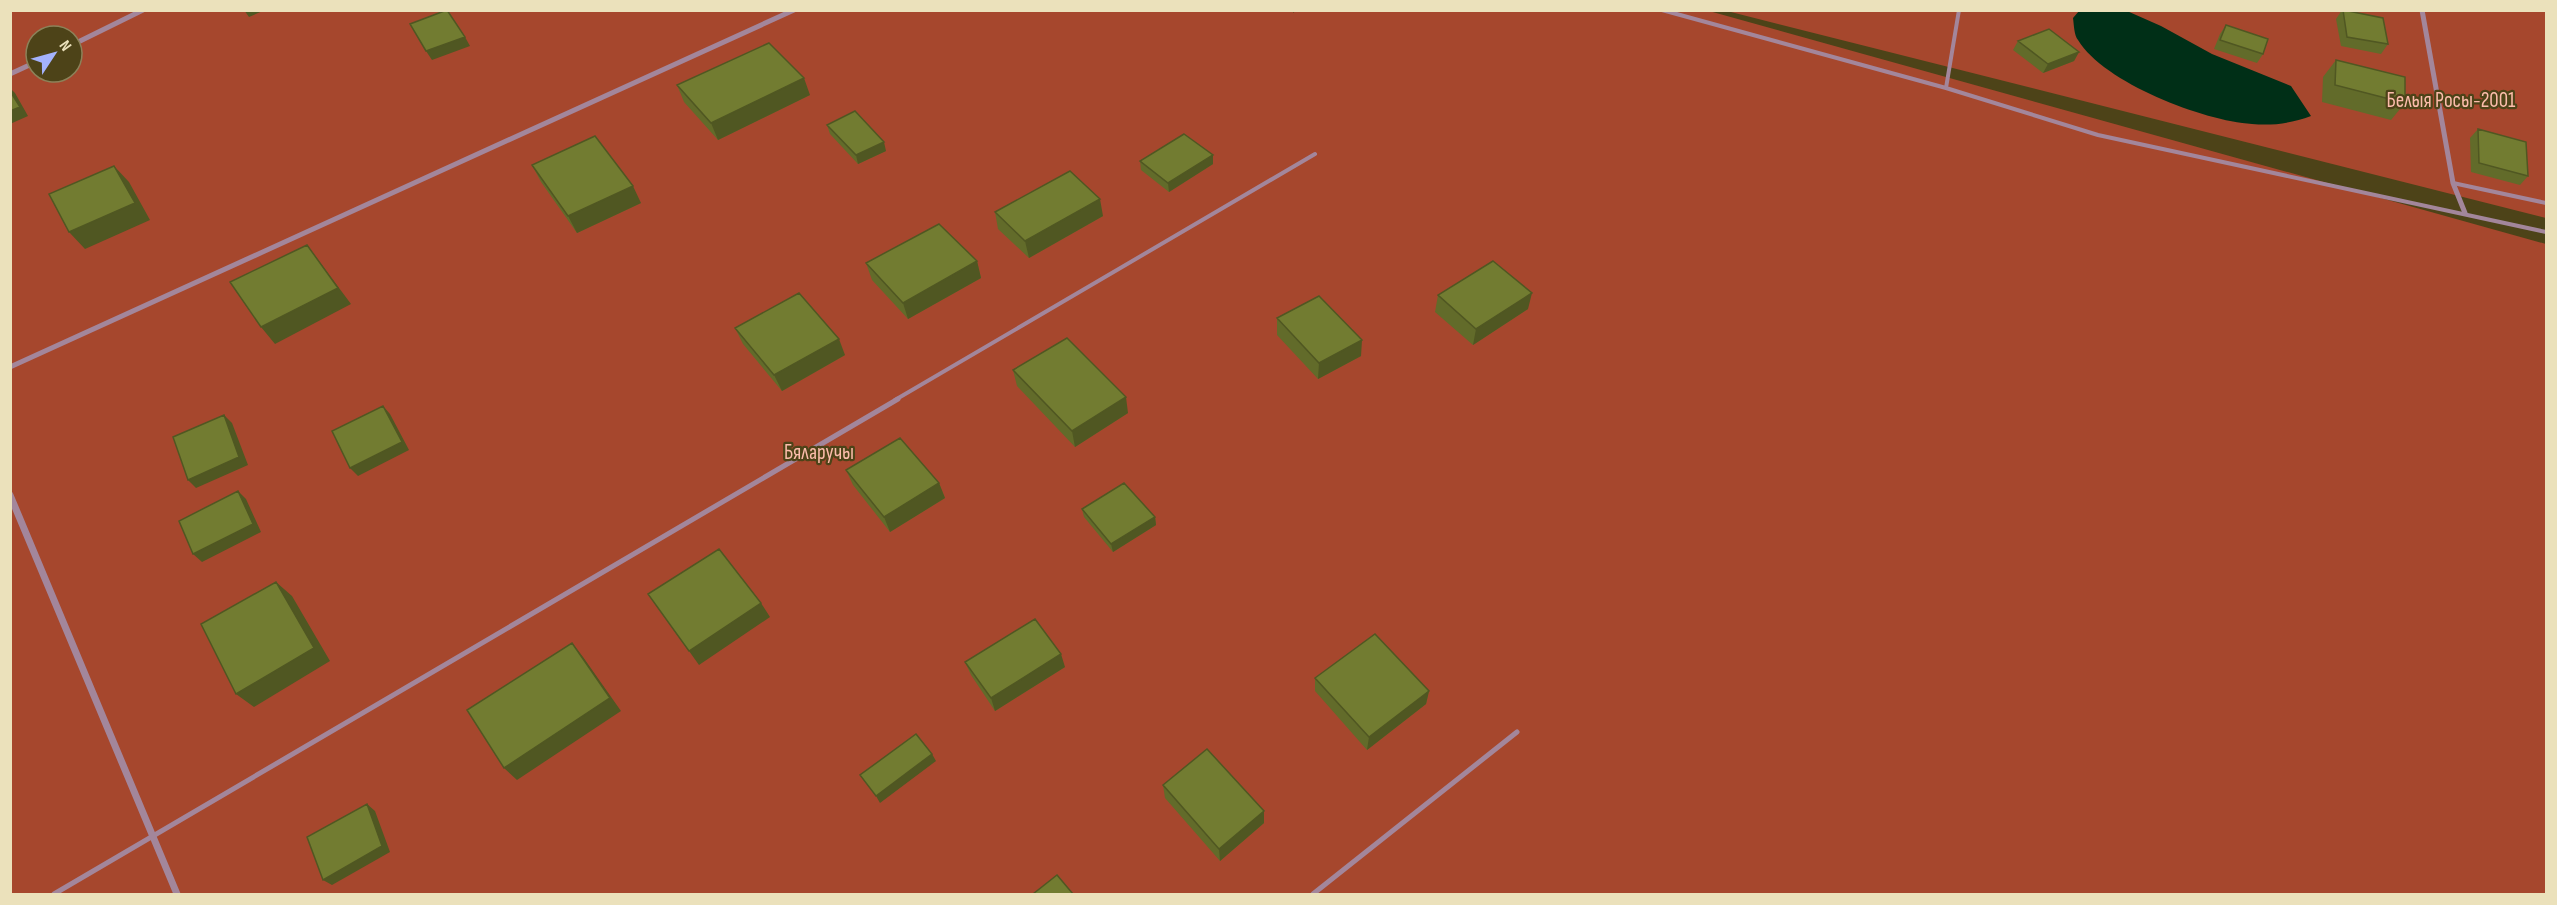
<svg xmlns="http://www.w3.org/2000/svg" width="2557" height="905" font-family="'Sofia Sans Condensed',sans-serif">
<style>
.green{fill:#a6472d;fill-rule:evenodd}
.water{fill:#002f17}
.lines{fill:none;stroke-linecap:round;stroke-linejoin:round}
.lane-far1{stroke:#a3869b;stroke-width:4}
.lane{stroke:#a3869b;stroke-width:5}
.street-far1{stroke:#a3869b;stroke-width:5}
.street{stroke:#a3869b;stroke-width:7}
.wall{fill:#626b2a}
.shaded-wall{fill:#505722}
.building{fill:#727c31;stroke:#505722;stroke-width:1.5}
.labels{text-anchor:middle;stroke-width:4.5;stroke-linejoin:round;paint-order:stroke}
.park-label{font-size:21px;fill:#fcbcab;stroke:#4d4318}
</style>
<rect width="100%" height="100%" fill="#4d4318"/>
<path class="green" d="M1297 10 1709 11 2546 244V894H11L10 11H1294L1293 13ZM36 36H72V72H36Z
M1727 11H2546V218Z"/>
<path class="water" d="M2079 11H2127L2161 26 2212 54 2291 86 2311 116C2292 123 2273 126 2252 124 2204 121 2104 83 2078 40 2074 35 2074 25 2073 18Z"/>
<g class="lines">
<path class="lane-far1" d="M1662 10 1946 88 2098 135 2546 232
M1946 88 1959 10
M2453 183 2546 203
M895 400 1315 154"/>
<path class="lane" d="M54 894 898 399
M1313 894 1517 732"/>
<path class="street-far1" d="M2422 10 2453 183 2465 213
M72 45 143 10
M10 74 36 62
M10 367 794 10"/>
<path class="street" d="M10 495 177 894"/>
</g>
<path class="wall" d="M2342 10 2388 44 2381 54 2341 46 2336 19Z
M2226 25 2263 54 2257 63 2214 49 2220 34Z
M2018 41 2079 52 2074 61 2043 73 2013 50Z
M2336 60 2405 103 2391 120 2322 102 2323 77Z
M677 85 810 95 718 140 684 102Z
M827 125 886 151 858 164 830 134Z
M2478 129 2528 176 2520 185 2471 172 2470 138Z
M1213 155V164L1169 192 1141 170 1140 161Z
M532 165 641 203 577 233 541 182Z
M995 212 1103 216 1029 258 998 229Z
M977 261 981 278 908 319 872 280 866 263Z
M1438 295 1528 309 1473 345 1435 312Z
M1277 318 1361 356 1318 379 1277 335Z
M735 328 845 355 782 391 743 344Z
M1013 370 1128 413 1075 447 1017 386Z
M846 470 939 483 945 498 890 532 853 485Z
M1082 509 1155 517 1156 525 1113 552 1084 517Z
M965 662 1065 667 995 711 971 675Z
M1315 678 1429 691 1426 704 1367 750 1315 691Z
M1163 785 1264 811V823L1220 861 1165 798Z"/>
<path class="shaded-wall" d="M244 10H265L249 17Z
M465 37 470 46 432 60 426 51Z
M2079 52 2074 61 2043 73 2048 64Z
M804 78 810 95 718 140 711 123Z
M10 88 15 93 28 116 10 124Z
M884 142 886 151 858 164 856 155Z
M1213 155V164L1169 192 1168 183Z
M114 166 129 182 150 220 85 249 69 232Z
M633 186 641 203 577 233 568 216Z
M1100 199 1103 216 1029 258 1025 241Z
M307 245 351 304 275 344 261 327Z
M977 261 981 278 908 319 903 303Z
M1532 293 1528 309 1473 345 1476 329Z
M839 339 845 355 782 391 774 375Z
M1362 340 1361 356 1318 379 1319 363Z
M1126 397 1128 413 1075 447 1072 431Z
M383 406 390 414 409 450 358 476 350 468Z
M224 415 232 423 248 465 196 488 188 480Z
M939 483 945 498 890 532 884 517Z
M238 491 246 499 261 532 202 562 193 554Z
M1155 517 1156 525 1113 552 1111 544Z
M276 582 292 596 330 661 254 707 236 694Z
M761 603 770 617 699 665 689 651Z
M572 643 583 657 621 711 517 780 504 768Z
M1061 654 1065 667 995 711 991 698Z
M1429 691 1426 704 1367 750 1369 737Z
M932 754 936 761 880 803 876 796Z
M367 804 375 811 390 852 332 885 323 880Z
M1264 811V823L1220 861 1219 849Z"/>
<path class="building" d="M447 10 465 37 426 51 410 24Z
M2343 10 2383 18 2388 44 2347 37Z
M2226 25 2268 39 2263 54 2220 40Z
M2049 29 2079 52 2048 64 2018 41Z
M769 43 804 78 711 123 677 85Z
M2336 60 2405 77V103L2335 85Z
M10 91 20 107 10 111Z
M855 111 884 142 856 155 827 125Z
M2478 129 2526 142 2528 176 2479 163Z
M1184 134 1213 155 1168 183 1140 161Z
M595 136 633 186 568 216 532 165Z
M114 166 135 203 69 232 49 194Z
M1070 171 1100 199 1025 241 995 212Z
M939 224 977 261 903 303 866 263Z
M307 245 338 288 261 327 230 282Z
M1493 261 1532 293 1476 329 1438 295Z
M799 293 839 339 774 375 735 328Z
M1319 296 1362 340 1319 363 1277 318Z
M1067 338 1126 397 1072 431 1013 370Z
M383 406 402 442 350 468 332 431Z
M224 415 239 457 188 480 173 437Z
M900 438 939 483 884 517 846 470Z
M1124 483 1155 517 1111 544 1082 509Z
M238 491 253 524 193 554 179 521Z
M719 549 761 603 689 651 648 594Z
M276 582 314 648 236 694 201 624Z
M1035 619 1061 654 991 698 965 662Z
M1375 634 1429 691 1369 737 1315 678Z
M572 643 610 698 504 768 467 710Z
M916 734 932 754 876 796 860 775Z
M1207 749 1264 811 1219 849 1163 785Z
M367 804 382 846 323 880 307 837Z
M1057 875 1073 894H1033Z"/>
<g class="labels">
<g class="park-label">
<text x="2451" y="107">Белыя Росы-2001</text>
<text x="819" y="459">Бяларучы</text>
</g>
</g>
<rect width="2557" height="905" fill="none" stroke="#ebe1bb" stroke-width="24"/>
<g transform="translate(54 54) rotate(54)"><circle r="28" fill="#4d4318" stroke="#8c8259" stroke-width="1.5"/>
<path d="M0-4.5L10 22L0 15L-10 22Z" fill="#a4b2fc"/>
<text y="-9" font-size="16" font-weight="bold" text-anchor="middle" fill="#ebe1bb">N</text>
</g>
</svg>
